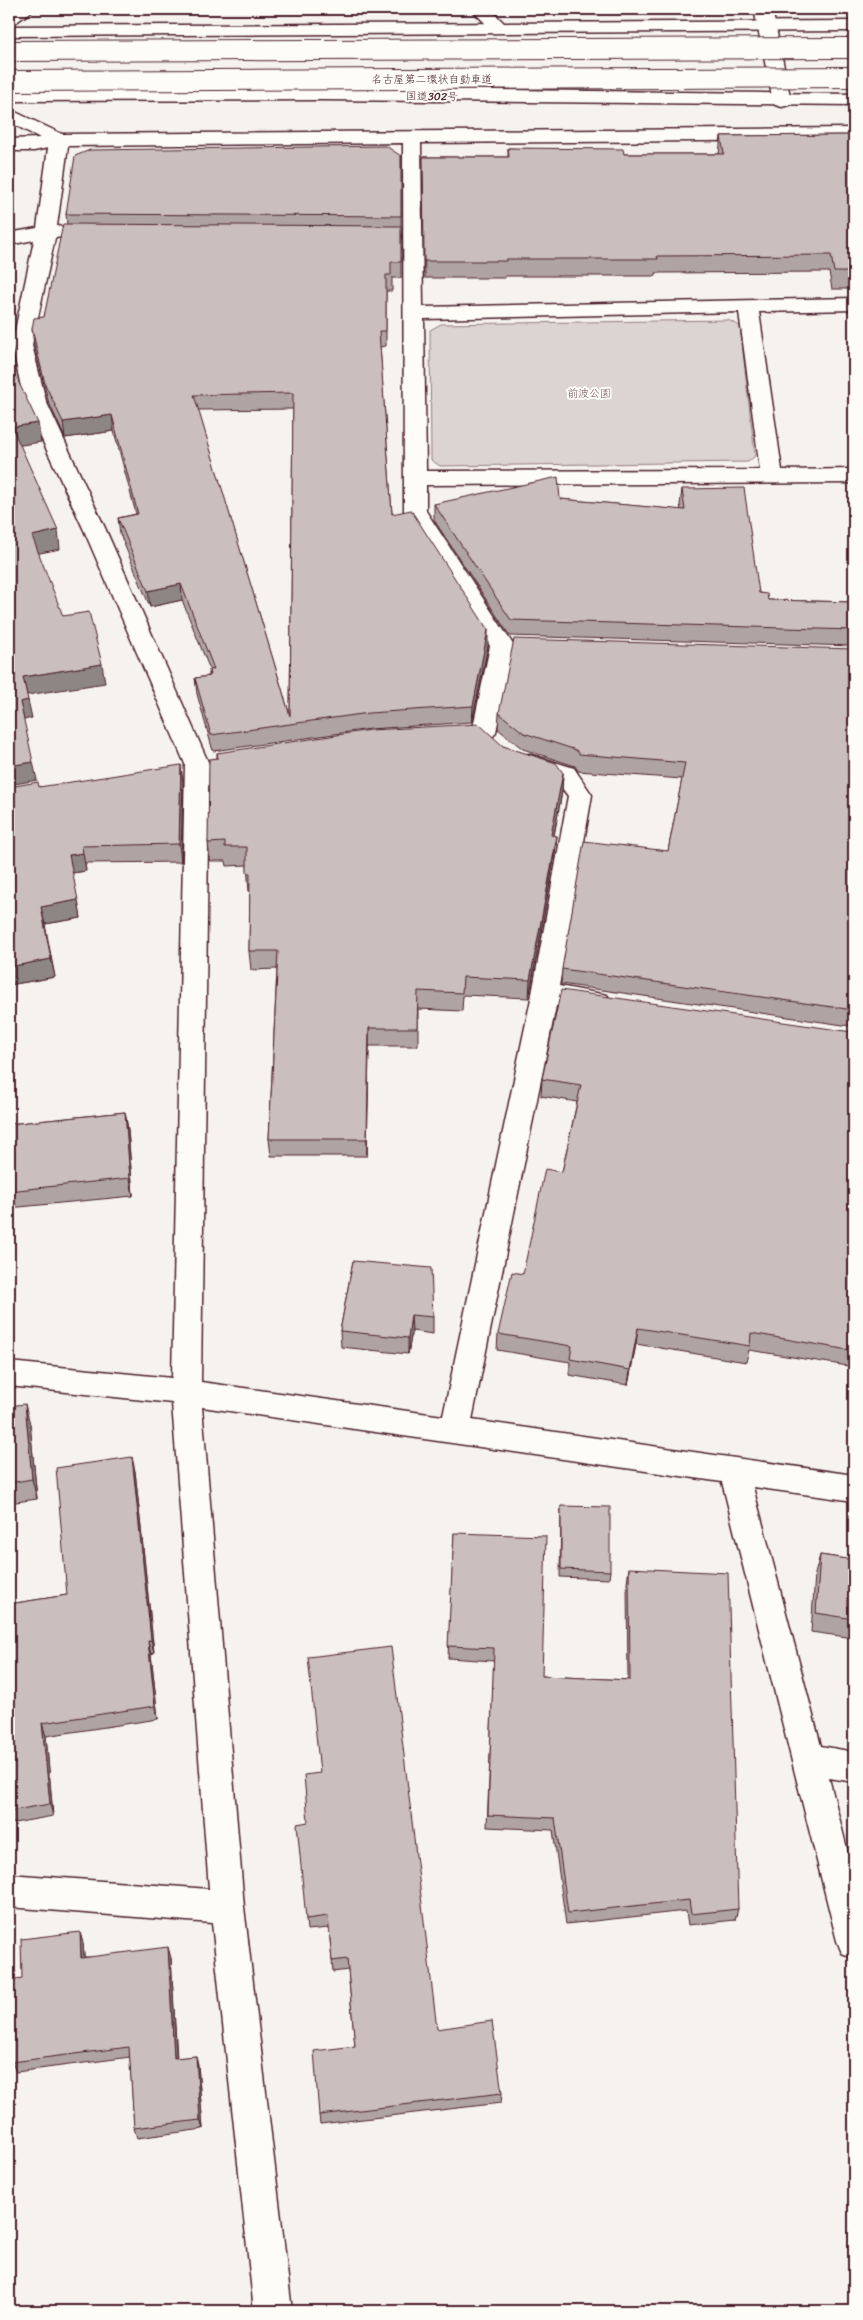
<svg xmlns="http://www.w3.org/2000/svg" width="863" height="2320" font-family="Sriracha,'Klee One',sans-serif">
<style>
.green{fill:#dcd4d2;stroke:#937a7e}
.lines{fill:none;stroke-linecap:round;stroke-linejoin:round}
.minor-casing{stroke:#4a1f2b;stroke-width:3}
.highway-casing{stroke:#4a1f2b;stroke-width:3}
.minor{fill:#fdfcf7;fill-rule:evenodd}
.highway{fill:#fdfcf7;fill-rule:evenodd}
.highway-bridge-casing{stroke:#4a1f2b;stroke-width:22;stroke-linecap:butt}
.highway-bridge{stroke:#fdfcf7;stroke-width:20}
.wall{fill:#afa4a3;stroke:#4a1f2b;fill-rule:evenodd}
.shaded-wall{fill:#8e8685;stroke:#4a1f2b}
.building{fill:#cbbfbe;stroke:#4a1f2b;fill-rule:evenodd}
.labels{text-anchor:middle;stroke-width:4;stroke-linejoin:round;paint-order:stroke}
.far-street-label{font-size:11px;fill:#4a1f2b;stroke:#fdfcf7}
.far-park-label{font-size:11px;fill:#6e4c55;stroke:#fdfcf7}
</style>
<rect width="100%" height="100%" fill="#f6f3ef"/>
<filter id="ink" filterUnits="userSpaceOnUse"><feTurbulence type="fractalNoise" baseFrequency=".02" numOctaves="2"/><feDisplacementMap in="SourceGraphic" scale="10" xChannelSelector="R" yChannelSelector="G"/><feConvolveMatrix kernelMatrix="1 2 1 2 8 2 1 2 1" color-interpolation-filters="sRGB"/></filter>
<g filter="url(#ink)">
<path class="green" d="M728 320 740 326 755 456 748 462 440 466 431 460 430 330 441 324Z"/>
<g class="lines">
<g class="minor-casing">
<path id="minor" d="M14 9H35L15 23 9 24V12Z
M471 9H490L509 28 506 32H494Z
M754 9H772L791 101 789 105 782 107 775 105 773 101Z
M9 109 62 134 854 128V140L421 143 423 307 854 298V310L759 312 782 470 854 469V483L426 485V511L514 646 496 732 492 738 484 740 476 738 472 732 490 646 404 511 403 143 68 146 57 226 69 228 72 232 69 236 55 238 32 345 46 401 105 528 209 764 201 1382 443 1416 532 994 568 796 556 780 520 768 517 762 520 756 529 754 574 768 592 795 559 986 607 995 611 1002 607 1009 598 1012 556 1006 472 1420 854 1475V1501L753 1487 821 1746 854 1752V1782L829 1778 854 1876V1958L842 1953 837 1941 722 1482 202 1407 244 1907 292 2311H254L212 1923 9 1907V1874L209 1889 172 1403 9 1386V1362L172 1378 185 764 83 528 24 401 12 345 34 240 9 245V233L37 228 48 148 34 151H9V139L40 138 9 122ZM739 312 760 470 426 471 424 319Z"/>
</g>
<g class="highway-casing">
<path id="highway" d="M854 21V31L9 36V26Z
M321 88 854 94V105L321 100 9 101V90Z"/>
</g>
<use href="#minor" class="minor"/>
<use href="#highway" class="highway"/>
<g class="highway-bridge-casing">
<path id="highway-bridge" d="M9 51 854 48
M9 81 854 77"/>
</g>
<use href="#highway-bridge" class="highway-bridge"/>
</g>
<path class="wall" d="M854 135V289H832L829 272 656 273V276H505V278H425L423 157H508V148L624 154H719L721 136Z
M401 156V278H392V291H386V346L380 347 392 514 488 646 472 722 370 729 213 751 197 694 195 678 209 676V670H210L182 600 150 607 120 534 118 518 136 514 114 431 65 438 48 400 34 345 32 329 44 317 67 224 66 214ZM293 409 290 716 198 410Z
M682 489 759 593 768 600 854 602V646L510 636 434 520V504L560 499 681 510 680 505Z
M854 649V1010L850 1026 561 984 562 969 668 851 682 779 578 771 575 766 523 749 498 729 499 713Z
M503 746 563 773 562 792 554 836H557L555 854 529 998 463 995 462 1011 418 1009V1046H369L367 1156H271L269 1139 277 969 251 970 249 951 250 892H249L247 865 227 866 226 861H210L208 843 217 758V753Z
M183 783 181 862 85 863 86 871 72 873 81 918 45 924 55 977 9 985 39 787Z
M850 1044 854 1045V1367L749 1350 746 1362 636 1344 628 1385 569 1375 570 1362 497 1350 498 1334 523 1274 562 1172 577 1102 541 1096 542 1079Z
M125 1112 128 1130 133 1196 9 1208V1124Z
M353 1261 433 1317V1334L412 1331 408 1354 341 1347 340 1331Z
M9 1406 30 1424 37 1499 9 1503Z
M135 1471 154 1653 151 1654 158 1719 46 1736 53 1816 9 1824V1604L67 1595Z
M561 1506 610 1571 609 1579 560 1577Z
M454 1533 542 1676 628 1680 627 1582 629 1568 738 1909 735 1920 688 1925 686 1911 566 1924 553 1830 487 1827 494 1661 448 1658Z
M820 1555 854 1560V1638L811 1632 815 1574Z
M308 1822 437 2029 502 2093 501 2103 320 2124 319 2115 355 2046 348 1970 333 1972 329 1928 307 1930 306 1919Z
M83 1943 84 1957 171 1958 177 2058 196 2056 198 2065 203 2129 137 2138 134 2128 130 2057 16 2072 12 2062 22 1978Z"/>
<path class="shaded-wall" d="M9 318 12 336 10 345 9 337Z
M112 415 114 431 65 438 63 422Z
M38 423 41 442 15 446 12 427Z
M58 530 60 549 35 554 32 536Z
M181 584 182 600 150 607 148 591Z
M488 630V646L472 722 473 706Z
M102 664 105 683 27 695 23 677Z
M28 700 32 718 24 720 20 702Z
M33 762 37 780 9 785V766Z
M181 765 183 783 181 862 179 844Z
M563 773 562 792 550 854 551 835Z
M557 836 555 854 529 998 530 980Z
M83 853 86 871 72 873 69 855Z
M78 900 81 918 45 924 41 907Z
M51 959 55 977 9 985V967Z
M369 1028V1046L367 1156V1139Z
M125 1112 128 1130 133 1196 130 1178Z
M411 1315 412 1331 408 1354V1338Z
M638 1328 636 1344 628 1385 630 1370Z
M25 1404 30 1424 37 1499 32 1479Z
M132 1457 135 1471 154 1653 151 1640Z
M148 1641 151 1654 158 1719 155 1706Z
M42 1723 46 1736 53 1816 50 1804Z
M80 1932 83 1943 85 1968 81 1958Z
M168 1947 171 1958 177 2068 174 2058Z
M196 2056 198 2065 203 2129 200 2120Z"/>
<path class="building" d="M854 135V272H834L831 255 657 256 658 259H506V261H424L423 157H509L508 148 623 149 624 154H724L721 136Z
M386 146 401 156V216L66 214 75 156 90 150Z
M63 224 401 226V262H391V275H386V331H379L392 514 411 510 488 630 473 706 369 713 211 735 195 678 210 676 209 670 214 669 181 584 148 591 118 518 138 514 112 415 63 422 45 384 32 329 34 318 44 317ZM293 393 290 716 194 395Z
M9 334 19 383 38 423 12 427 58 530 32 536 63 616 89 612 102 664 23 677 28 700 20 702 33 762 9 766Z
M558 477 560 499 685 510 682 489 744 488 759 593 767 594 768 600 854 602V630L511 620 434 504Z
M514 639 854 649V1010L562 969 584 841 668 851 685 763 579 754 576 750 524 733 499 713Z
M479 724 503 746 556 763 563 773 551 835 557 836 530 980 463 977 462 993 418 991 417 1028H369L367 1139H269L278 951H249L250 873H247V847H225V842L208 843 209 759 218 758 217 753 370 730Z
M181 765 179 844 82 846 83 853 69 855 78 900 41 907 51 959 9 967V787L38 782 39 787Z
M561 990 852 1032 850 1044 854 1045V1351L751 1333 750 1346 638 1328 630 1370 570 1359 572 1346 498 1334 512 1272 523 1274 545 1169 562 1172 581 1085 542 1079Z
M125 1112 130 1178 9 1191V1124Z
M353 1261 431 1268 433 1317 411 1315 408 1338 340 1331Z
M25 1404 32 1479 9 1483V1406Z
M132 1457 151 1640 148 1641 155 1706 42 1723 50 1804 9 1811V1604L67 1595 56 1468Z
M561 1506 610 1507V1571L561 1569Z
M454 1533 546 1536 542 1676 630 1680 629 1568 728 1573 738 1909 691 1914 689 1900 568 1913 555 1818 488 1815 494 1648 448 1646Z
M820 1555 854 1560V1619L816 1613Z
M391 1647 437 2029 492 2021 502 2093 319 2115 314 2051 355 2046 347 1959 332 1961 328 1916 306 1919 297 1824 308 1822 304 1775 320 1773 308 1657Z
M80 1932 81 1958 168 1947 174 2058 196 2056 200 2120 134 2128 129 2047 12 2062 10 1980 22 1978 21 1939Z"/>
</g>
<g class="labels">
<g class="far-street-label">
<text x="432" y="83">名古屋第二環状自動車道</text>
<text transform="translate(432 96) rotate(1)" y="4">国道302号</text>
</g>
<g class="far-park-label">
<text x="589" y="397">前波公園</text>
</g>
</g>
<rect width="863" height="2320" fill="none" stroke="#fdfcf7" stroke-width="30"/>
<rect x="15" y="15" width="833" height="2290" fill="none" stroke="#4a1f2b" stroke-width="2" filter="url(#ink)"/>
</svg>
